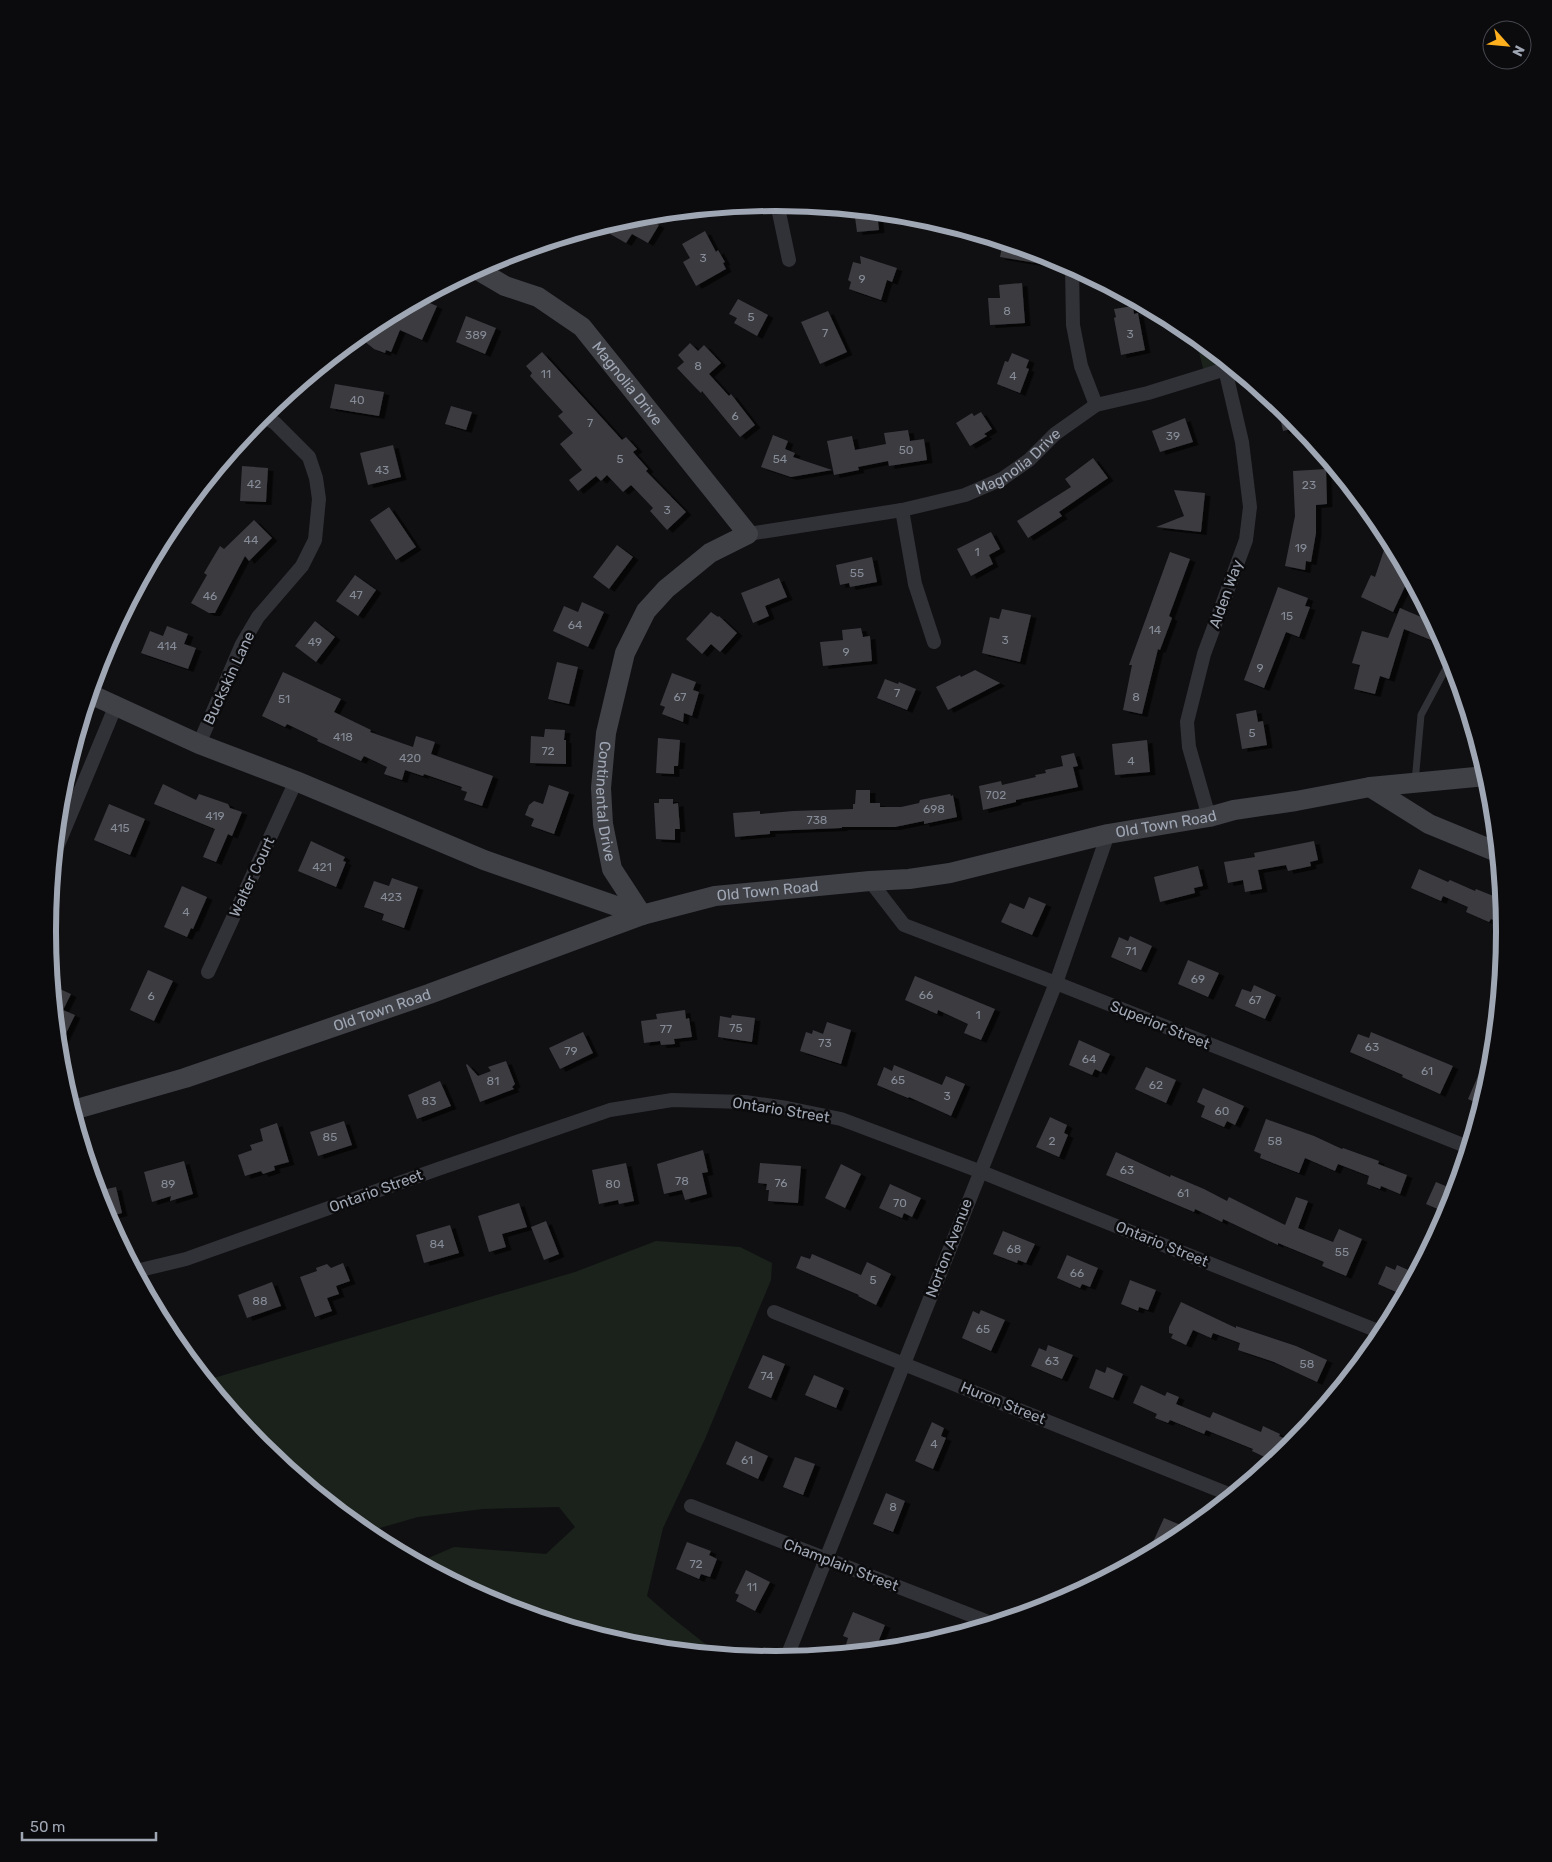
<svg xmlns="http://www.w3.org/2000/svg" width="1552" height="1862" font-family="Rubik,sans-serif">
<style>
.green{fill:#1a221b}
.building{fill:#3a3b40;filter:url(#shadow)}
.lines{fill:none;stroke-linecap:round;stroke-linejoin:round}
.lane{stroke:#313237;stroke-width:7}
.street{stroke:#313237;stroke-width:14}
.secondary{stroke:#3f4147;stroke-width:20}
.labels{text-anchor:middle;stroke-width:5;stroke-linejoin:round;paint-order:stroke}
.number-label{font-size:12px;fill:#868c97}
.street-label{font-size:15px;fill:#a0a7b4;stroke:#0b0b0d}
.rim{fill:none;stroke:#a0a7b4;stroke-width:6}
</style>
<defs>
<filter id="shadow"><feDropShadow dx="5.5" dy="3" stdDeviation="0" flood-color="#0009"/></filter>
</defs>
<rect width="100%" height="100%" fill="#101012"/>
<path class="green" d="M1195 337 1228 364 1204 372Z
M656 1241 740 1247 772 1263 771 1280 705 1439 663 1528 647 1596 670 1616 718 1654 634 1645 497 1604 419 1562 454 1547 546 1554 575 1527 559 1507 483 1509 418 1517 366 1532 261 1446 207 1380 575 1272Z"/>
<path class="building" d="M854 210 877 212 879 230 857 232Z
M634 216H643L659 225 648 243 632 234 626 243 610 234 615 225 612 223Z
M705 231 716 252 718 250 725 262 723 263 726 269 696 286 683 262 690 258 682 244Z
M1003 242 1045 255 1042 264 1000 257Z
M860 256 897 268 892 282 887 280 881 300 849 289 851 282 848 280 853 262 861 264Z
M1022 283 1025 323 990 325 988 298H1000L999 285Z
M420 299 437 306 422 340 400 330 391 352 386 350 385 353 374 349 358 336 372 325Z
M738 299 768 315 757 336 734 323 737 318 729 314Z
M1133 306 1134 314 1138 313 1145 350 1121 355 1114 318 1116 317 1114 309Z
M828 311 847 352 820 364 801 322Z
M466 316 496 328 485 354 456 342Z
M690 343 698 351 704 345 721 363 709 374 729 396 731 394 755 425 740 437 702 391 701 393 694 386 677 368 684 362 678 355Z
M542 352 622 440 626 437 637 449 633 452 648 469 646 471 686 512 667 530 650 511 653 508 631 485 623 492 607 475 601 481 596 476 578 491 569 480 582 470 560 444 573 433 558 416 563 412 530 376 532 373 526 366Z
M1012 353 1029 360 1026 368 1029 369 1020 393 997 384 1005 361 1008 362Z
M335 384 384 392 379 416 330 408Z
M1277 404 1291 416 1300 427 1283 431Z
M451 406 472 412 466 430 445 424Z
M981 412 992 429 984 434 987 436 970 446 956 423 972 413 974 416Z
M1185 418 1193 442 1160 452 1152 431Z
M908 430 910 441 924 439 927 460 889 466 888 461 858 467 859 470 834 475 827 441 852 436 855 450 886 444 884 433Z
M773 435 788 441 785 449 795 453 793 457 832 470 791 477 761 467Z
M393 445 401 477 368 485 360 453Z
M1093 458 1108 478 1059 512 1062 516 1028 538 1017 521 1071 487 1065 479Z
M242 466 268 468 266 502 240 501Z
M1326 469 1327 504 1316 505V533L1311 562 1306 561 1305 570 1285 566 1295 516 1293 471Z
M1174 490 1205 493 1201 532 1156 527 1184 516Z
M389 507 416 547 396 560 370 520Z
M254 520 272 538 249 561 245 556 215 613H209L191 603 207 575 204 573 220 546 224 549Z
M991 532 1000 549 989 555 993 564 971 576 957 549Z
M1388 538 1409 578 1393 612 1361 597 1371 575 1375 577Z
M617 545 633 557 609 589 593 577Z
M1170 552 1190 559 1169 616 1172 618 1160 650 1158 649 1142 714 1123 710 1132 665H1129Z
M872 557 877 582 850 587 849 583 840 585 836 565Z
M355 575 376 590 358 616 336 601Z
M779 578 787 597 765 606 769 616 753 623 741 593Z
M1278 587 1308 598 1305 606 1310 607 1299 637 1286 632 1264 688 1244 680Z
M582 602 604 612 588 647 553 631 564 606 578 612Z
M1400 608 1433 622 1436 628 1431 640 1404 629 1389 679 1380 676 1375 694 1354 689 1360 665 1352 663 1362 631 1388 638Z
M1002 609 1031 615 1020 662 982 653 990 617 999 619Z
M711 612 718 617 719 616 737 633 720 652 711 644 702 654 686 639Z
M315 621 335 637 316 662 295 646Z
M167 626 188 634 184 644 196 648 188 669 141 653 150 631 163 636Z
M861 628 863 637 870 636 872 661 823 666 820 642 843 640 842 630Z
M557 662 578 667 569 704 548 699Z
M975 670 1000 683 948 710 936 687 960 675 961 677Z
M283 672 341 699 334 712 371 730 370 732 413 747 416 736 435 742 431 754 493 776 482 806 464 800 467 792 461 790 462 787 424 774 423 776 405 770 402 780 384 774 387 767 364 756 361 761 317 741 318 739 287 724 285 727 262 716Z
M672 673 696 682 693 690 699 692 692 716 684 713 683 722 662 714 665 707 660 705Z
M885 679 898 684 899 682 916 689 907 710 877 698Z
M1256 710 1258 722 1263 721 1267 745 1242 749 1236 714Z
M545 729 565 730 564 740H566V764L530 763 531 736 544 737Z
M658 738 680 740 678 766H674V774L656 773Z
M1147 740 1150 772 1115 775 1112 744Z
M1074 753 1078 766 1073 767 1078 787 1016 800V802L983 810 979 786 1001 781 1002 785 1036 777 1035 775 1046 773 1045 770 1063 766 1061 756Z
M163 784 196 800 199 794 228 804 230 808 242 812 232 836 228 834 216 862 203 857 215 829 154 804Z
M549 785 569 792 554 834 531 826 534 819 525 815 529 805 534 801 543 804Z
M856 790H870V803H880V807H901L919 803 920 800 950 794 951 796 953 795 957 817 924 824V821L895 827H842V828L770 831V834L735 837 733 813 760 811V814L793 811 853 809V804H855Z
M659 799H673V804L678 803 680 829H675V840L656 839 654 803H659Z
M109 804 145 819 130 855 94 840Z
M311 841 345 857 343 861 346 862 336 887 298 871Z
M1314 841 1318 860 1310 862 1311 866 1288 871 1286 865 1258 870 1262 889 1245 892 1243 880 1228 883 1224 862 1255 857 1254 853Z
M1198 866 1203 886 1194 888 1195 893 1160 902 1154 877Z
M1419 869 1448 882 1450 880 1475 891 1476 889 1501 899 1503 912 1499 922 1491 919 1489 922 1466 912 1468 907 1443 896 1441 901 1411 888Z
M392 878 418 887 404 928 382 920 384 914 364 907 374 881 389 886Z
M182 886 207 897 193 929 191 928 187 937 164 927Z
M1029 897 1046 904 1032 935 1001 922 1010 903 1024 909Z
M1130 936 1152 946 1141 970 1111 957 1119 937 1128 941Z
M1188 960 1219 973 1208 997 1178 984Z
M148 970 173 981 154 1021 130 1010Z
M915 976 995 1009 981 1040 964 1033 968 1024 938 1010 937 1014 905 1000Z
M1254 985 1276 995 1265 1019 1235 1006 1242 989 1251 992Z
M53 986 71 994 63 1010 75 1015 59 1048Z
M685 1010 686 1019 689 1018 692 1037 674 1039 675 1044 661 1045 660 1041 644 1043 641 1021 657 1019 656 1014Z
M732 1015 755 1018 752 1042 718 1037 720 1016 731 1018Z
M827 1022 851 1030 841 1064 800 1051 806 1032 812 1034 813 1030 823 1034Z
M583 1032 593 1053 560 1069 549 1048Z
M1371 1032 1453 1066 1440 1094 1402 1077 1403 1075 1350 1052 1358 1034 1369 1038Z
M1079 1040 1110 1054 1101 1072 1095 1069 1092 1075 1069 1065Z
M506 1061 515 1084 512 1087 514 1089 480 1102 466 1065 467 1064 478 1076 491 1071 488 1067Z
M1484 1062 1491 1065 1481 1105 1468 1099Z
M894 1065 942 1085 946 1076 965 1084 951 1116 909 1097 908 1098 877 1085 884 1067 892 1071Z
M1146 1067 1176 1080 1166 1103 1135 1089Z
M440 1081 451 1106 417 1119 408 1095Z
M1203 1088 1244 1106 1235 1125 1227 1121 1224 1127 1201 1117 1205 1106 1197 1102Z
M1050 1117 1067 1125 1064 1133 1068 1135 1059 1157 1036 1147Z
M1266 1119 1314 1136 1342 1149 1343 1148 1379 1161 1378 1164 1407 1175 1400 1194 1381 1186 1380 1189 1367 1184 1369 1176 1338 1164 1335 1171 1305 1158 1299 1173 1260 1158 1261 1154 1254 1151Z
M344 1121 352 1145 318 1156 310 1132Z
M277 1123 289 1162 274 1166 275 1170 263 1174 261 1171 245 1176 238 1155 252 1150 250 1145 263 1141 260 1129Z
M703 1150 708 1172 702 1173 707 1194 685 1200 682 1190 664 1194 657 1164Z
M1116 1152 1170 1177 1171 1175 1204 1189 1227 1201 1229 1197 1285 1225 1296 1197 1308 1201 1298 1228 1333 1242 1339 1229 1362 1239 1346 1276 1322 1266 1324 1262 1278 1243V1245L1223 1219 1222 1222 1195 1209 1194 1212 1106 1175Z
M184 1161 193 1194 170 1201 171 1196 152 1202 144 1172Z
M626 1163 634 1201 619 1204 618 1200 599 1204 592 1170Z
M760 1163 801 1166 798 1203 768 1201 769 1190H766L767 1184 758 1183Z
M841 1164 861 1174 845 1208 825 1198Z
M1436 1182 1455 1190 1447 1213 1426 1204Z
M890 1184 921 1198 912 1217 904 1213 902 1218 879 1208Z
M116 1187 122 1213 107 1217 97 1191Z
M519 1203 527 1227 502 1234 506 1247 489 1252 478 1216Z
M546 1221 559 1254 544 1260 531 1227Z
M450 1225 459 1253 424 1263 416 1235Z
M1003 1231 1035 1244 1026 1263 1018 1260 1017 1263 993 1254Z
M812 1254 861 1275 867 1262 891 1274 876 1305 858 1296 859 1295 796 1268 801 1256 810 1259Z
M1067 1255 1098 1268 1090 1287 1082 1284 1080 1288 1057 1278Z
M343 1263 350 1281 336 1286 339 1294 327 1298 332 1311 315 1317 300 1277 317 1271 316 1268 327 1264 331 1268Z
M1397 1265 1415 1273 1403 1295 1378 1284 1386 1266 1395 1270Z
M1130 1280 1156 1290 1148 1310 1139 1307 1138 1311 1121 1304Z
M272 1282 281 1306 247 1318 238 1295Z
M1181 1302 1236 1328V1326L1296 1346 1327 1360 1317 1382 1274 1362 1238 1350 1240 1343 1213 1333 1211 1338 1193 1330 1186 1345 1171 1338 1173 1334 1169 1333V1327Z
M981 1310 1005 1320 991 1351 962 1338 973 1311 979 1314Z
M1048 1345 1073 1355 1062 1379 1031 1366 1039 1348 1046 1351Z
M763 1355 785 1364 771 1398 748 1388Z
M1107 1367 1123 1374 1113 1398 1089 1388 1096 1369 1105 1373Z
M814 1375 844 1388 836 1408 805 1395Z
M1141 1385 1165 1396 1167 1392 1179 1397 1176 1404 1210 1418 1213 1412 1261 1432 1263 1426 1280 1434 1279 1436 1294 1443 1273 1461 1252 1451 1253 1449 1206 1430 1204 1434 1170 1420 1168 1423 1155 1418 1157 1414 1133 1403Z
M932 1422 944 1428 941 1436 946 1438 933 1469 915 1461Z
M736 1441 768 1456 758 1479 726 1464Z
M795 1457 815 1464 803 1495 783 1487Z
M886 1493 905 1501 893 1532 873 1524Z
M1164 1518 1190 1529 1180 1537 1147 1555Z
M687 1542 711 1551 709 1555 717 1559 710 1577 701 1574 699 1579 676 1569Z
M746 1570 770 1582 755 1611 736 1601 739 1595 735 1593Z
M853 1612 885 1625 875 1650 855 1652 845 1648 848 1638 843 1636Z"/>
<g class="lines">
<path class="lane" d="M1415 782 1421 715 1451 659"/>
<g class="street">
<path d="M777 203 789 260"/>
<path d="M1072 267 1073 325 1081 366 1096 405"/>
<path d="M902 510 915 584 934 642"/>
<path id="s1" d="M748 534 902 510 965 495 1002 479 1029 460 1055 434 1096 405 1148 393 1232 367"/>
<path d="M199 744 242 644 258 617 302 566 315 540 319 499 316 478 309 457 275 423 262 415"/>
<path d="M1209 817 1189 747 1187 722 1204 654 1246 540 1250 507 1242 442 1225 369"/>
<path d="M55 852 116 705"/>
<path d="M870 881 904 925 1056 983 1468 1147"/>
<path d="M208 972 296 781"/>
<path d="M136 1271 186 1259 438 1169 610 1110 672 1100 745 1102 787 1108 841 1119 979 1171 1383 1333"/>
<path d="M774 1312 1231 1495"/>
<path d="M691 1506 991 1623"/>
<path d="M786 1659 1056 983 1108 834"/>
</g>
<g class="secondary">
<path id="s2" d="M476 269 505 286 538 297 582 327 748 534 710 553 666 589 646 611 625 653 606 733 601 788 603 824 612 869 642 915"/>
<path d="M90 694 199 744 296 781 484 860 642 915"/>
<path d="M1370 787 1429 824 1497 852"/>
<path id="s3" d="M73 1110 185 1078 429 994 642 915 715 896 870 881 909 879 950 873 1108 834 1209 817 1234 810 1296 801 1370 787 1486 776"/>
</g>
</g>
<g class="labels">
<g class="number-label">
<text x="703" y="262">3</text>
<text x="862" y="283">9</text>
<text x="1007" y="315">8</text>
<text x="751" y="321">5</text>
<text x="825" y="337">7</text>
<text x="1130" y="338">3</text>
<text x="476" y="339">389</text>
<text x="698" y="370">8</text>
<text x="546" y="378">11</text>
<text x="1013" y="380">4</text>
<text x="357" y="404">40</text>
<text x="735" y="420">6</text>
<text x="590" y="427">7</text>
<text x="1173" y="440">39</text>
<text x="906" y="454">50</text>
<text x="620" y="463">5</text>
<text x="780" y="463">54</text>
<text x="382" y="474">43</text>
<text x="254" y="488">42</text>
<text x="1309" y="489">23</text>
<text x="667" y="514">3</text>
<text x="251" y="544">44</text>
<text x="1301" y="552">19</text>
<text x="977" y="556">1</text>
<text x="857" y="577">55</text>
<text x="356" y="599">47</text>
<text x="210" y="600">46</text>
<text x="1287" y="620">15</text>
<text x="575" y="629">64</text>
<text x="1155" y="634">14</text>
<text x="1005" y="644">3</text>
<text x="315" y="646">49</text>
<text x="167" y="650">414</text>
<text x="846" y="656">9</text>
<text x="1260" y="672">9</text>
<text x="897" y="697">7</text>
<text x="680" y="701">67</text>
<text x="1136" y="701">8</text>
<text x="284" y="703">51</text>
<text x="1252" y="737">5</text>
<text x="343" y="741">418</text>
<text x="548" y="755">72</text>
<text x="410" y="762">420</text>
<text x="1131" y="765">4</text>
<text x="996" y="799">702</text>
<text x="934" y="813">698</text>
<text x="215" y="820">419</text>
<text x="817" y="824">738</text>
<text x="120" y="832">415</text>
<text x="322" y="871">421</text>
<text x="391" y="901">423</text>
<text x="186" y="916">4</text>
<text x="1131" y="955">71</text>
<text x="1198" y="983">69</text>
<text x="926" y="999">66</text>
<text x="151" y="1000">6</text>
<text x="1255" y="1004">67</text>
<text x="978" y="1019">1</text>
<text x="736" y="1032">75</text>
<text x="666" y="1033">77</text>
<text x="825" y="1047">73</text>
<text x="1372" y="1051">63</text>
<text x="571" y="1055">79</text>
<text x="1089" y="1063">64</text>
<text x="1427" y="1075">61</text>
<text x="898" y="1084">65</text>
<text x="493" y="1085">81</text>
<text x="1156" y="1089">62</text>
<text x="947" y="1100">3</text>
<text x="429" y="1105">83</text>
<text x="1222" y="1115">60</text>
<text x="330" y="1141">85</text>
<text x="1052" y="1145">2</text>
<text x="1275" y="1145">58</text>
<text x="1127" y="1174">63</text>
<text x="682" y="1185">78</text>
<text x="781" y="1187">76</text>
<text x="168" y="1188">89</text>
<text x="613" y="1188">80</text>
<text x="1183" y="1197">61</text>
<text x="900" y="1207">70</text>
<text x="437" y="1248">84</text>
<text x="1014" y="1253">68</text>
<text x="1342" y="1256">55</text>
<text x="1077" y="1277">66</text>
<text x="873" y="1284">5</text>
<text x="260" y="1305">88</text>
<text x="983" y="1333">65</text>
<text x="1052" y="1365">63</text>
<text x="1307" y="1368">58</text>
<text x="767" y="1380">74</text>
<text x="934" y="1448">4</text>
<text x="747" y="1464">61</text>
<text x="893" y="1511">8</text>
<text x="696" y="1568">72</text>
<text x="752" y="1591">11</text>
</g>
<g class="street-label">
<text dy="5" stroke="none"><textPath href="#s2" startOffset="194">Magnolia Drive</textPath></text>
<text dy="5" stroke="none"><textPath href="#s1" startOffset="284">Magnolia Drive</textPath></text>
<text transform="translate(1226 594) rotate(-70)" y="5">Alden Way</text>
<text transform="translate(229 678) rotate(-65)" y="5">Buckskin Lane</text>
<text dy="5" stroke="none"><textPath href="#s2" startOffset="714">Continental Drive</textPath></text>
<text dy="5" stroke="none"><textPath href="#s3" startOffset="1135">Old Town Road</textPath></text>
<text transform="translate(252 877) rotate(-65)" y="5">Walter Court</text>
<text dy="5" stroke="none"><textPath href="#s3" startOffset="730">Old Town Road</textPath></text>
<text dy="5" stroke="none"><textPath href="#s3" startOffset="325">Old Town Road</textPath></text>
<text transform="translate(1160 1025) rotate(22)" y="5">Superior Street</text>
<text transform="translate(781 1110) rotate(9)" y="5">Ontario Street</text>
<text transform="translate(376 1191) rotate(-20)" y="5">Ontario Street</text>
<text transform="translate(1162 1244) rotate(22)" y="5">Ontario Street</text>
<text transform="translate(949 1248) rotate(-69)" y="5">Norton Avenue</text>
<text transform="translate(1003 1403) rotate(22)" y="5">Huron Street</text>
<text transform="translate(841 1565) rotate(21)" y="5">Champlain Street</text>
</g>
</g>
<path d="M0 0H1552V1862H0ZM56 931a720 720 0 1 1 1440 0a720 720 0 1 1-1440 0Z" fill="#0b0b0d" fill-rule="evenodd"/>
<path class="rim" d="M56 931a720 720 0 1 1 1440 0a720 720 0 1 1-1440 0Z"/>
<g transform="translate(1507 45) rotate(117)"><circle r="24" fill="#0b0b0d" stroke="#474950"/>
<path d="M0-4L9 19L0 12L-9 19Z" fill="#fdaf1d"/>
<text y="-8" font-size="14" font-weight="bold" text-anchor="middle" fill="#a0a7b4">N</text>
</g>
<path d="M22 1832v8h134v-8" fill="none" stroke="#a0a7b4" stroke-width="2.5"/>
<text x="30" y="1832" font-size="15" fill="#a0a7b4" stroke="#0b0b0d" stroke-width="4" paint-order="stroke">50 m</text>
</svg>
